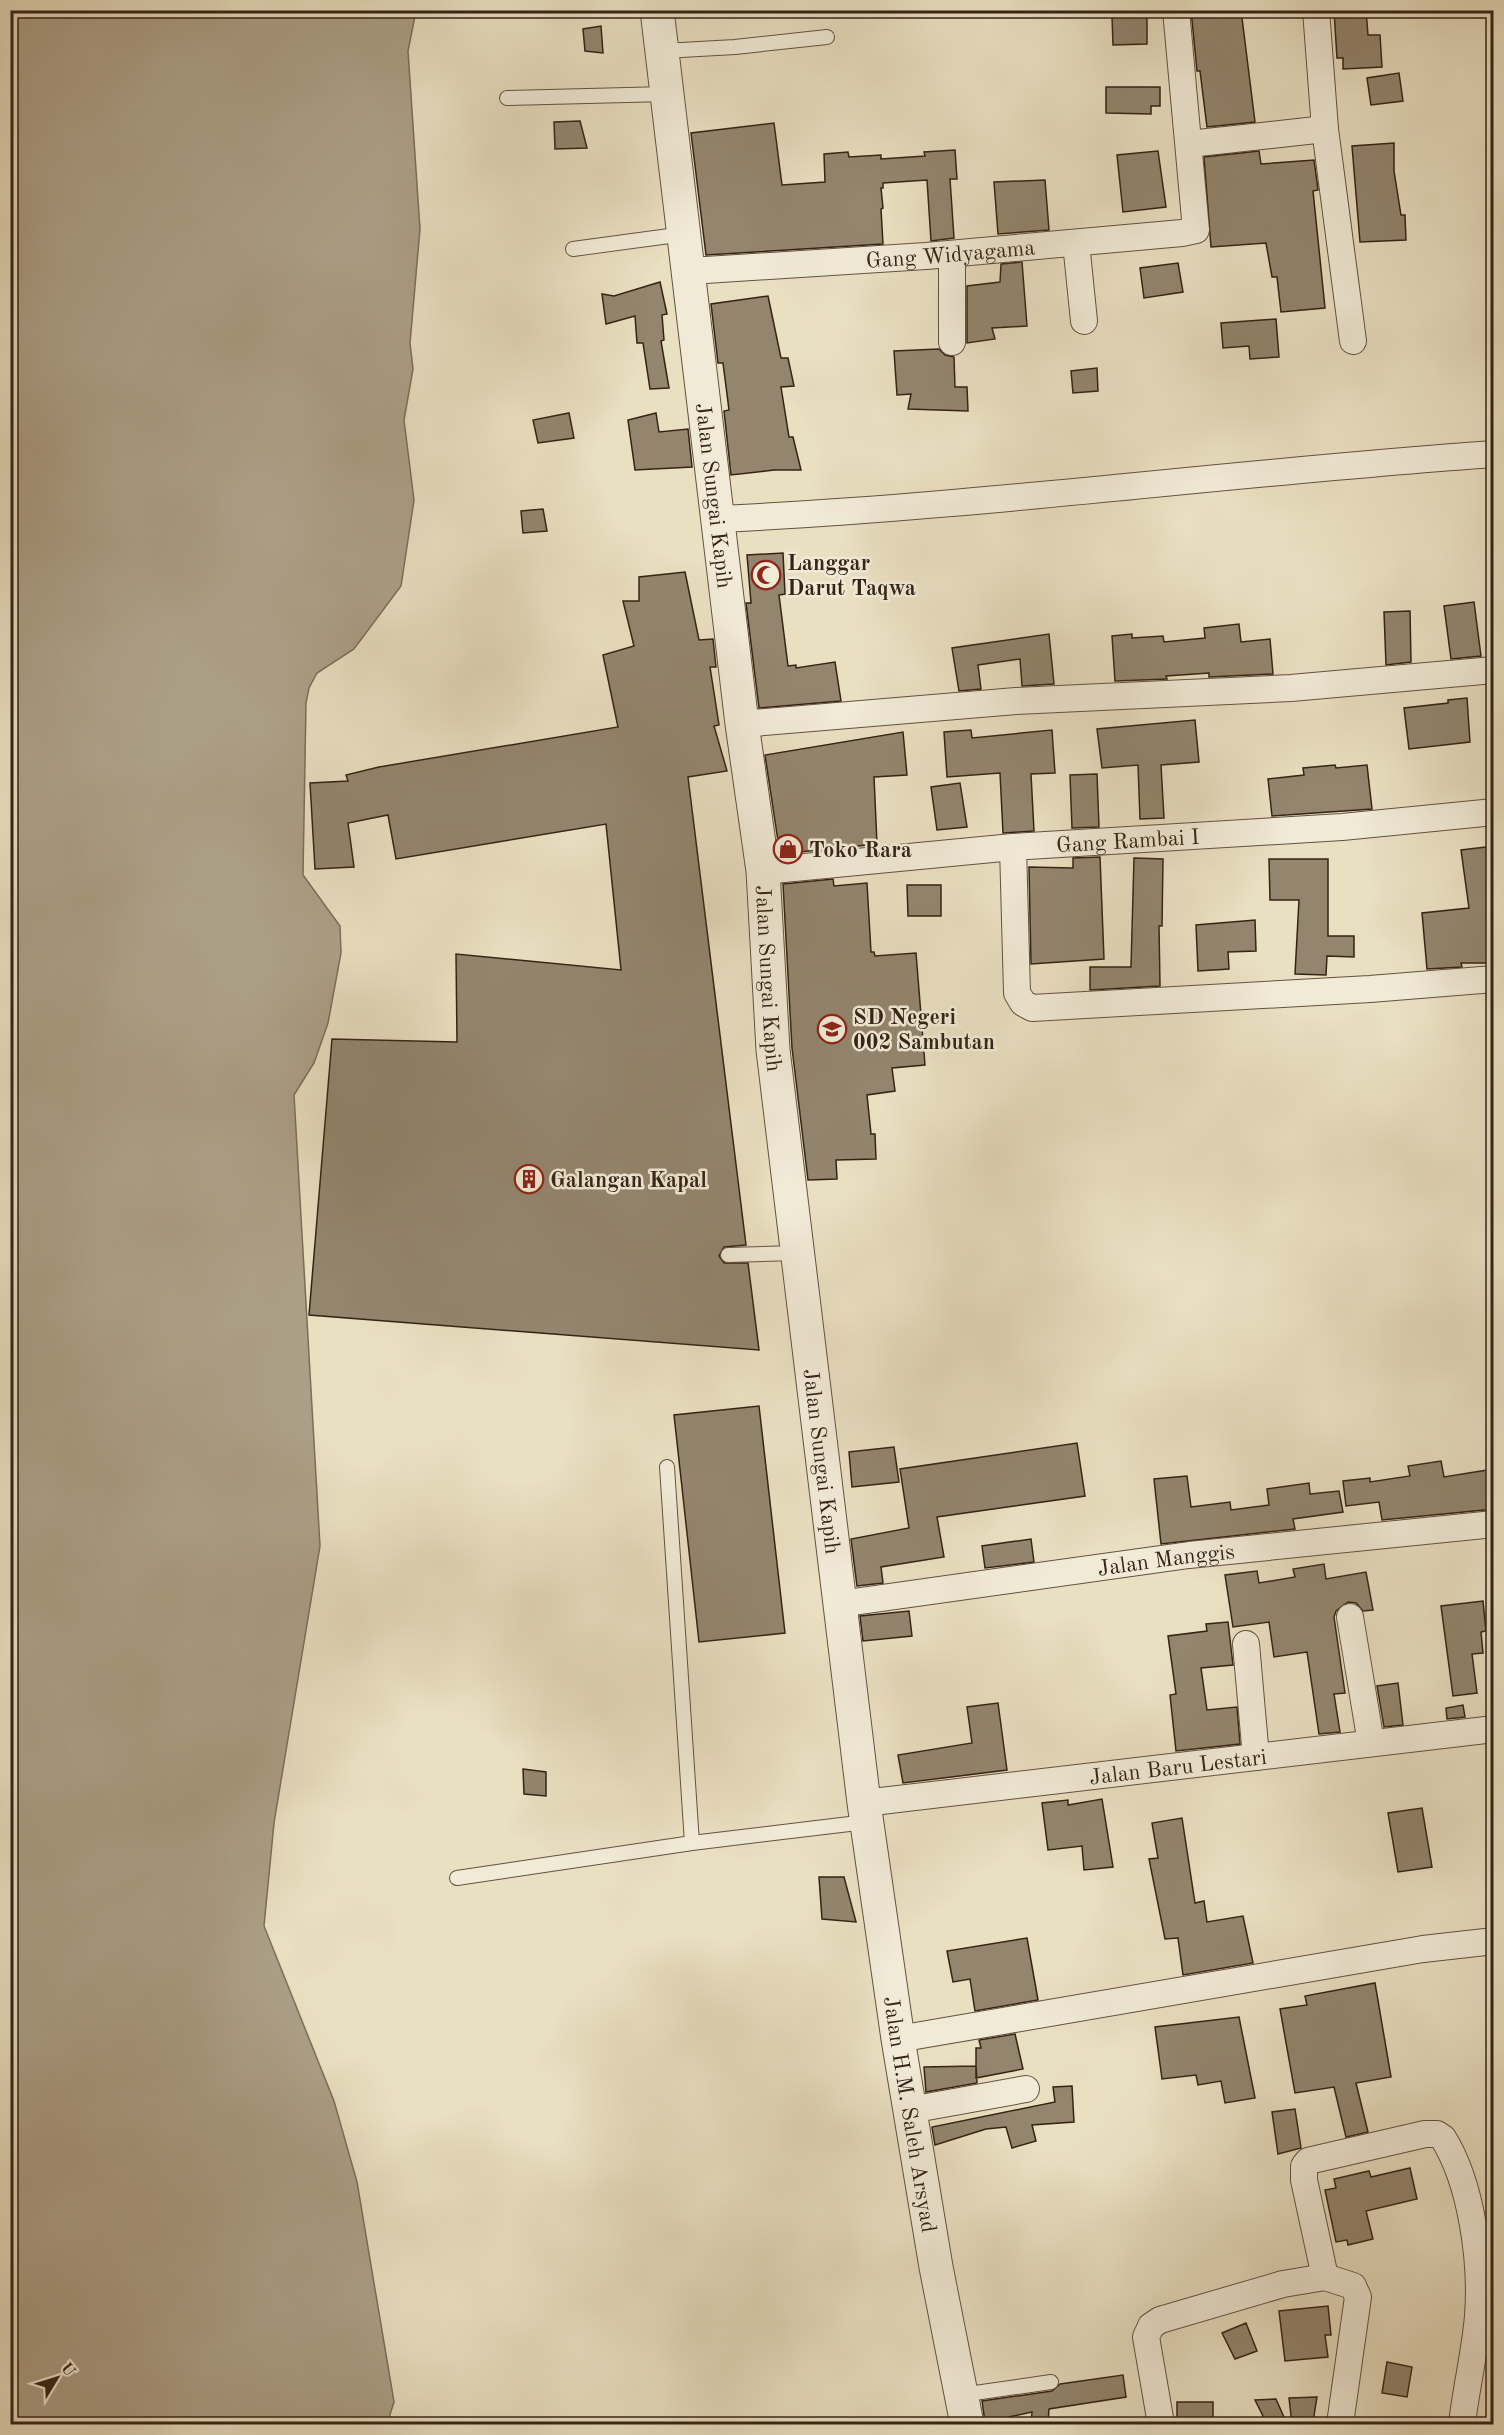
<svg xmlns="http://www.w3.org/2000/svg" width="1504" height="2435" font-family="'Old Standard TT',serif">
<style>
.water{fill:#ac9f87;stroke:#7c6d59;stroke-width:1.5}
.building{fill:#93856e;stroke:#352315;stroke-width:1.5}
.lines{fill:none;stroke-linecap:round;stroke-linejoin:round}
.service-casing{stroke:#625240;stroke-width:16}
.minor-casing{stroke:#625240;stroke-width:28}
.tertiary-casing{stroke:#625240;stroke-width:35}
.service{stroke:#f1ead7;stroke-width:14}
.minor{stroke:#f1ead7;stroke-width:26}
.tertiary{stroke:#f1ead7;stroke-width:33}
.labels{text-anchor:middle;stroke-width:5;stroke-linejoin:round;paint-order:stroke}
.street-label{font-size:22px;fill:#352315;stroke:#f1ead7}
.poi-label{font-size:22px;font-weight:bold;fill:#352315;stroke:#f1ead7;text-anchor:start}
</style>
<rect width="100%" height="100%" fill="#e9dfc1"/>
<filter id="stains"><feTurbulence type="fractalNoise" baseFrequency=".00333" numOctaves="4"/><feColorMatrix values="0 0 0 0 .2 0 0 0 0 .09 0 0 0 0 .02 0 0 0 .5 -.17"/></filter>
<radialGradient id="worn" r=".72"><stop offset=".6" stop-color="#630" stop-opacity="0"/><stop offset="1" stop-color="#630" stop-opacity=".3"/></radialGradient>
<path class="water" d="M11 10 416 11 408 51 420 229 410 343 413 369 404 420 414 500 401 586 354 649 317 673 309 688 306 703 303 875 340 926 341 953 328 1023 314 1063 294 1095 320 1546 274 1823 264 1926 334 2101 357 2182 394 2402 387 2424H11Z"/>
<path class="building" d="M1191 10H1241L1255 122 1207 127 1200 71H1197Z
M1366 10 1368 35H1380L1382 67 1343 69V58H1337L1334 11Z
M1112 16H1147V44L1113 45Z
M601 26 603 53 585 51 583 29Z
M1399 73 1403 101 1371 105 1367 78Z
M1106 87H1160V106H1151V114L1106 113Z
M580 121 587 148 555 149 554 122Z
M774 123 782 185 825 182 824 154 848 152 849 157 881 155V159L925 156 924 152 955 150 957 179H950L954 238 931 241 927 180 883 183V188H881L883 208 881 209 883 244 706 255 691 133Z
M1394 143V171L1401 215H1405L1406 240 1360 242 1352 146Z
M1158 151 1166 207 1123 212 1117 155Z
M1259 151 1261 164 1314 160 1318 190 1313 191 1325 308 1281 312 1277 277H1272L1266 243 1211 247 1204 157Z
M1045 180 1049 230 998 234 994 182Z
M1022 262 1027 326 992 328 995 339 967 343V286L1000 282 1001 264Z
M1178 263 1183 292 1144 298 1140 268Z
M660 282 667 314 662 315 664 340 661 341 669 388 650 389 643 343H637L635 316 606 324 602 294 614 296Z
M768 296 781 358H788L794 386 781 387 789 437H793L801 470H774L731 475 724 411 729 410 723 363H718L711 304Z
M1276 319 1279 357 1250 359 1249 346 1223 348 1221 323Z
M939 349 945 355 954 357 955 387H967L968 411 908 409 911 394 897 395 894 351Z
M1097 368 1098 391 1073 393 1071 371Z
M569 413 574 438 538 443 533 420Z
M656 413 659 432 688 429 692 467 635 470 628 420Z
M543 509 547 531 523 533 521 511Z
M783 553 785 594 779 595 788 666 796 665V668L835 662 841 701 759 708 746 603H751L747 555Z
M685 572 699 640 713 639 716 667H710L719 725 714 726 727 771 688 777 746 1245 724 1247 719 1256 724 1263H748L759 1350 309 1315 332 1039 457 1042 456 954 621 970 606 824 396 859 388 815 348 823 354 867 315 869 310 783 348 781 346 775 379 767 618 727 603 655 634 646 623 601H639V577Z
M1474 602 1481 656 1451 659 1444 606Z
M1410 611 1411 662 1386 665 1384 612Z
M1239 624 1241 642 1270 639 1273 674 1209 677V673L1166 676 1167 679 1115 681 1112 636 1132 634V638L1163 636 1164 642 1205 638 1204 628Z
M1049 634 1054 684 1022 686 1020 659 978 665 981 689 959 691 952 648Z
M1467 698 1470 742 1409 749 1404 708 1448 703V700Z
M1195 720 1199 762 1161 765 1164 818 1140 819 1138 765 1102 768 1097 729Z
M971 730 972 738 1052 730 1055 773 1031 774 1034 831 1003 833 1000 773 947 777 944 732Z
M903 732 907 775 874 777 877 844 780 854 765 755Z
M1335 765 1336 768 1367 765 1372 809 1272 816 1268 779 1304 775 1303 768Z
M1097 774 1099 827 1072 828 1070 775Z
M960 783 967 827 937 830 931 787Z
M1494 846V963H1461L1462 967 1427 969 1422 913 1469 908 1461 850Z
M1100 857 1104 959 1031 964 1029 867 1073 868V858Z
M1134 858 1163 859 1162 926H1159L1160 986 1090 990V967H1131Z
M1269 859H1328V936H1354V957L1327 956 1326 975 1295 974 1299 900H1270Z
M833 879 834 886 867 883 871 952H874L875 956 916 953 925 1065 892 1068 895 1091 867 1095 871 1134H875L876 1159 836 1160 837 1179 808 1180 792 1048 783 884Z
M907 885H941V916H908Z
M1255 920 1256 951 1228 952 1229 969 1198 971 1196 925Z
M759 1406 785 1633 699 1642 674 1415Z
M1077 1443 1085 1496 937 1517 944 1557 881 1567 883 1583 857 1586 851 1539 909 1528 900 1469Z
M894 1447 899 1482 852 1487 849 1452Z
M1441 1461 1444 1477 1494 1469V1509L1382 1520 1379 1502 1346 1506 1343 1481 1370 1478V1482L1410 1476 1408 1466Z
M1187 1476 1191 1507 1230 1502 1231 1510 1269 1505 1267 1489 1309 1483 1310 1494 1339 1491 1343 1512 1293 1519 1295 1529 1161 1544 1154 1479Z
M1031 1539 1034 1562 985 1568 982 1546Z
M1324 1564 1326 1579 1366 1572 1373 1610 1363 1611 1356 1603 1348 1602 1336 1611 1334 1617 1345 1693 1334 1694 1340 1732 1319 1734 1307 1652 1274 1657 1269 1622 1233 1627 1225 1575 1257 1571 1259 1583 1295 1577 1293 1569Z
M1483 1601 1486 1631 1481 1632 1483 1653 1472 1654 1477 1693 1453 1696 1441 1606Z
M909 1611 912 1636 863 1641 860 1616Z
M1228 1622 1233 1665 1201 1668 1207 1710 1237 1707 1240 1744 1176 1751 1170 1695 1176 1694 1168 1636 1207 1631 1206 1624Z
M1398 1683 1403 1725 1384 1727 1377 1686Z
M998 1703 1007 1770 903 1783 898 1755 972 1743 967 1707Z
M1463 1705 1465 1717 1447 1719 1446 1708Z
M523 1769 546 1772V1796L524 1794Z
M1102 1799 1113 1867 1084 1870 1082 1846 1048 1850 1042 1803 1068 1800V1805Z
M1422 1808 1432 1867 1398 1872 1388 1813Z
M1182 1818 1195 1903 1204 1901 1207 1922 1243 1916 1253 1963 1183 1975 1178 1938 1165 1939 1149 1859 1158 1858 1152 1823Z
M819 1877H844L856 1922 822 1919Z
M1027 1938 1038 2000 975 2011 970 1979 953 1982 947 1951Z
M1375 1983 1391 2077 1356 2083 1368 2132 1346 2137 1334 2087 1295 2093 1280 2009 1307 2005 1305 1996Z
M1239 2017 1255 2098 1225 2103 1221 2081 1198 2085 1196 2075 1162 2079 1155 2027Z
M1015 2034 1023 2069 976 2078V2048H981L979 2040Z
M976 2066 977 2083 926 2092 924 2067Z
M1072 2086 1074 2122 1032 2125 1036 2141 1012 2148 1006 2127 986 2129 935 2145 932 2127 1055 2102 1053 2087Z
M1295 2109 1301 2148 1278 2154 1272 2112Z
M1410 2168 1417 2199 1366 2211 1373 2239 1348 2245 1347 2240 1336 2242 1325 2190 1336 2188 1334 2179 1369 2171 1371 2177Z
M1328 2306 1331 2335H1325L1328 2357 1285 2361 1279 2311Z
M1246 2323 1257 2351 1235 2359 1222 2333Z
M1387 2362 1412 2367 1407 2397 1382 2393Z
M1123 2375 1126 2397 1049 2409 1048 2424H1031L1032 2412 985 2422 982 2401 1052 2391 1060 2384Z
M1317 2397 1313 2422 1292 2424 1289 2398Z
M1276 2399 1287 2424H1267L1255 2400Z
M1177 2402H1213V2421H1177Z"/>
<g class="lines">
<g class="service-casing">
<path id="service" d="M663 51 735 47 827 37
M507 98 667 94
M573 249 684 234
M728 1255 797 1253
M667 1467 692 1843
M457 1878 692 1843 866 1822
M961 2395 1051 2382"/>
</g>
<g class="minor-casing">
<g id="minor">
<path d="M1316 10 1325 129 1353 341"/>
<path d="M1189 144 1325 129"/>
<path d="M1076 243 1084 321"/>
<path id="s1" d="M690 271 926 256 1182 233 1196 230 1176 10"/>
<path d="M952 342V254"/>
<path d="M719 519C978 507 1235 472 1494 454"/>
<path d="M742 724 1016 701 1291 688 1494 670"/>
<path d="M1013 847 1017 993 1023 1003 1032 1008 1370 989 1494 979"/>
<path id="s2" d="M763 871 1013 847 1342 827 1494 812"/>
<path id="s3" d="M839 1604 1189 1555 1494 1524"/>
<path d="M1350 1617 1371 1743"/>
<path d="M1246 1644 1256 1757"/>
<path id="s4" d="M864 1803 1494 1729"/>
<path d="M898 2039 1423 1949 1494 1941"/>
<path d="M910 2110 1026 2089"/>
<path d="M1325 2277 1304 2180V2166L1308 2161 1425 2134H1437L1443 2138C1472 2184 1482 2263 1478 2316 1475 2352 1466 2388 1462 2424"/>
<path d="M1161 2424 1146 2337 1151 2326 1160 2320 1283 2284 1325 2277 1353 2286 1358 2297 1340 2424"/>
</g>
</g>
<g class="tertiary-casing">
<g id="tertiary">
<path id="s5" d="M657 10 742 724 763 871 773 1050 864 1803 898 2039 936 2267 967 2424"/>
</g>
</g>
<use href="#service" class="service"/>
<use href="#minor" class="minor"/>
<use href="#tertiary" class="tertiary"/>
</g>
<defs>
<g id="mosque-ring" transform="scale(1.5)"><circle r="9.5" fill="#f1ead7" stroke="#8f2418" stroke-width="1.5"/><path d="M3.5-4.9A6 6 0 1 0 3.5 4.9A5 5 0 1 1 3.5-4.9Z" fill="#8f2418"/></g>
<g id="shop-ring" transform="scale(1.5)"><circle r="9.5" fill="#f1ead7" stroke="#8f2418" stroke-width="1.5"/><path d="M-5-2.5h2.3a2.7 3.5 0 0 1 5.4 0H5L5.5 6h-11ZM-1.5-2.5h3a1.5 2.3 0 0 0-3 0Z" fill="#8f2418"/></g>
<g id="school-ring" transform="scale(1.5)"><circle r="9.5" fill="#f1ead7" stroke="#8f2418" stroke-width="1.5"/><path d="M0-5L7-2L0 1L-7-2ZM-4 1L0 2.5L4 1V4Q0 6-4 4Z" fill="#8f2418"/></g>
<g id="building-ring" transform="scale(1.5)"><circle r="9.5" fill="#f1ead7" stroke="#8f2418" stroke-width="1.5"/><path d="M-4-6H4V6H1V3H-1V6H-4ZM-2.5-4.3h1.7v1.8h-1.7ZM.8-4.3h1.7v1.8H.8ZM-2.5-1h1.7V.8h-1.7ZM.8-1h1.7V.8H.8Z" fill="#8f2418"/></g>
</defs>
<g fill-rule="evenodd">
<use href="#mosque-ring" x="766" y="575"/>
<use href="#shop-ring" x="788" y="849"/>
<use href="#school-ring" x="832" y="1029"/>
<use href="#building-ring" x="529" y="1179"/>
</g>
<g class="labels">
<g class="street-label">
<text dy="8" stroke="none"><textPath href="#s1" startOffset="261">Gang Widyagama</textPath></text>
<text dy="8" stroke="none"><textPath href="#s5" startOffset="489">Jalan Sungai Kapih</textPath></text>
<text dy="8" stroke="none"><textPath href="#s2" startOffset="366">Gang Rambai I</textPath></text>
<text dy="8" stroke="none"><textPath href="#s5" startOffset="975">Jalan Sungai Kapih</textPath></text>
<text dy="8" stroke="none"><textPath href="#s5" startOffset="1461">Jalan Sungai Kapih</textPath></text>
<text dy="8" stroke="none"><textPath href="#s3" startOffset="330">Jalan Manggis</textPath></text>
<text dy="8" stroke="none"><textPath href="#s4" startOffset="316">Jalan Baru Lestari</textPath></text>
<text dy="8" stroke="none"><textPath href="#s5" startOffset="2120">Jalan H.M. Saleh Arsyad</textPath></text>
</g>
<g class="poi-label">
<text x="787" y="570">Langgar<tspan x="787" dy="25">Darut Taqwa</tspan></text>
<text x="809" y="857">Toko Rara</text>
<text x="853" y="1024">SD Negeri<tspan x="853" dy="25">002 Sambutan</tspan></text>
<text x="550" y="1187">Galangan Kapal</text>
</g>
</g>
<rect width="1504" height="2435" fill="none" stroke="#e9dfc1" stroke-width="36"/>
<rect x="12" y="12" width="1480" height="2411" fill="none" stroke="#352315" stroke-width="3"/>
<rect x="18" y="18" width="1468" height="2399" fill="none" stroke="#352315" stroke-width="1.5"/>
<g transform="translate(57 2378) rotate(52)" stroke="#f1ead7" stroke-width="4.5" paint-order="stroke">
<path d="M0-4.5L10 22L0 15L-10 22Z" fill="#352315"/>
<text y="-9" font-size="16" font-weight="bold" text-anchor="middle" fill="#352315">U</text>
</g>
<rect width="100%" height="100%" filter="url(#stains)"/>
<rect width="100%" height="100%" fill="url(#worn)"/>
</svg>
